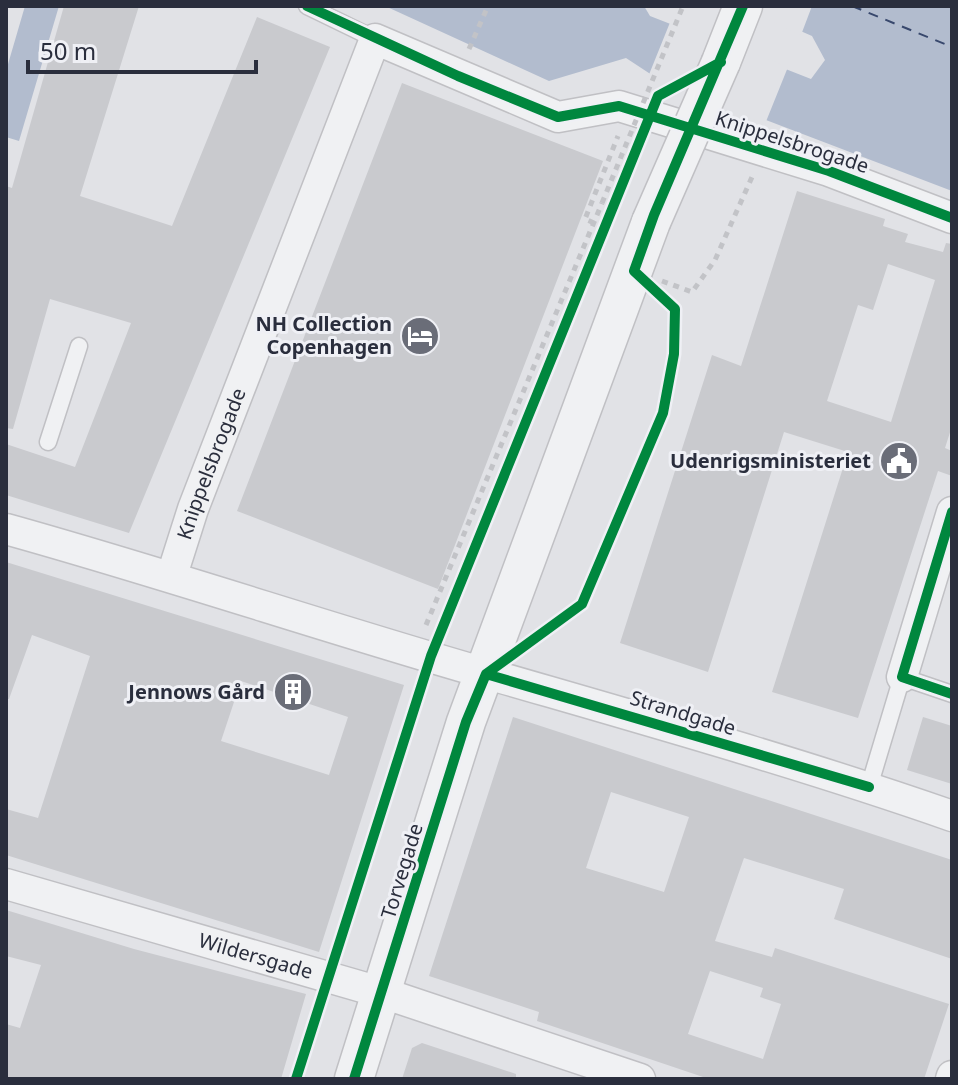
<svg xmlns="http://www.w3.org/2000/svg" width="958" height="1085" font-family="'Noto Sans',sans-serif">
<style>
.water{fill:#b2bcce}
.pier{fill:#e1e2e6}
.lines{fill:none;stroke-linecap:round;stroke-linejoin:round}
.ferry{stroke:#38486d;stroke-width:2;stroke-dasharray:10 8;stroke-linecap:butt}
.building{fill:#c9cace;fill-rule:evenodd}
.service-casing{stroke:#c0c0c4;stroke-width:19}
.minor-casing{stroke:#c0c0c4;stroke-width:33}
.tertiary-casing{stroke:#c0c0c4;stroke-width:41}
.path{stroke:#c2c3c7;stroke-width:5;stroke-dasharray:6 6;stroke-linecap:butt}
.service{stroke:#f0f1f3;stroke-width:16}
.minor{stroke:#f0f1f3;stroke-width:30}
.tertiary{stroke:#f0f1f3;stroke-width:38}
.tertiary-bridge-casing{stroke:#c0c0c4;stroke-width:41;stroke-linecap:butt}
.path-bridge{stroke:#c2c3c7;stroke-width:5;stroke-dasharray:6 6;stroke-linecap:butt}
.tertiary-bridge{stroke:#f0f1f3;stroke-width:38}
.cycleway-casing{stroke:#eff0f5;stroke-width:15}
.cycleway{stroke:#00873e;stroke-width:10}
.labels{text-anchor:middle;stroke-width:6;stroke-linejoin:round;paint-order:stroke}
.street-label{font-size:20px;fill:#2a2e3d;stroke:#eff0f5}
.poi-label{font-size:20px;font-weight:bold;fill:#2a2e3d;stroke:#eff0f5;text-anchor:end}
</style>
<rect width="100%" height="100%" fill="#e1e2e6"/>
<path class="water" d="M25 6H59L19 141 6 137V71Z
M385 6H644L650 16 811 79 825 60 812 36 743 6H952V191L658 79 626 58 549 81Z"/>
<path class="pier" d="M739 6H812L801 35Z
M671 20 788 67 765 124 648 77Z"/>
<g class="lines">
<path class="ferry" d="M852 6 952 47"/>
</g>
<path class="building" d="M64 6H139L80 196 172 226 257 17 330 47 129 533 6 495V444L75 467 131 323 50 299 13 429 6 428V186L12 188Z
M402 83 603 161 438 589 237 511Z
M797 191 885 219 883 226 908 234 905 242 943 252 946 243 952 244V426L945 448 952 451V476L938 471 858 718 772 692 848 452 784 432 708 672 620 643 712 355 741 366ZM888 264 935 280 891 422 827 401 858 305 873 310Z
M6 562 404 685 319 952 6 855V809L38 818 90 656 32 635 9 699H6ZM241 681 348 717 329 775 221 741Z
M513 717 952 860V959L834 919 844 889 744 858 715 941 772 957 775 948 949 1004 924 1079H709L537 1021 539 1012 429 976ZM611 792 689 817 664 892 586 868ZM710 971 763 988 760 997 781 1004 763 1059 688 1034Z
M923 717 952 726V784L907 770Z
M6 910 134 949 306 994 281 1079H6V1024L20 1028 41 965 6 956Z
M422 1043 516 1074V1079H402L412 1048Z"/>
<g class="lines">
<g class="service-casing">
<path id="service" d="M307 6 375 39
M48 442 79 346
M869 787 902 677 952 694"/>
</g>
<g class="minor-casing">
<g id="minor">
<path d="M6 529C168 574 327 628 488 674 643 719 800 763 952 816"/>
<path id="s1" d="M172 575 193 509 375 39 558 117 619 106 829 171 952 218"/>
<path d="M902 677 952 512"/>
<path id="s2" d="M6 884 383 993 640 1079"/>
<path d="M951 1079 952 1076"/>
</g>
</g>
<g class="tertiary-casing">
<path id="tertiary" d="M721 62 743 6
M354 1079 466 722 651 222"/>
</g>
<path class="path" d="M469 49 488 6
M594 223 585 219 618 136
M662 281 692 292 715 260 752 177
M426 625 602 203"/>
<use href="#service" class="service"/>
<use href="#minor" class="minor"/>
<use href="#tertiary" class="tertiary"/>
<g class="tertiary-bridge-casing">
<path id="tertiary-bridge" d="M651 222 721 62"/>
</g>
<path class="path-bridge" d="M602 203 683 6"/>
<use href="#tertiary-bridge" class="tertiary-bridge"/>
<g class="cycleway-casing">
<path id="cycleway" d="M307 6 458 76 558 117 619 106 829 171 952 218
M952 512 902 677 952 694
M486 674 582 604 663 413 674 354 675 309 634 271 654 215 743 6
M486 674 869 787
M296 1079 431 656 658 96 721 62
M354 1079 466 722 486 674"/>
</g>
<use href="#cycleway" class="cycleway"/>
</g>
<defs>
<g id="hotel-disc" transform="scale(2)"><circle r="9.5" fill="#6a6d78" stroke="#eff0f5"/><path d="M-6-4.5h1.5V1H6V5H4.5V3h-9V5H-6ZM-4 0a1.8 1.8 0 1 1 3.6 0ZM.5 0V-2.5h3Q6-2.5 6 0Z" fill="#fff"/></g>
<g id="civic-disc" transform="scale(2)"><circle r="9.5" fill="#6a6d78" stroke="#eff0f5"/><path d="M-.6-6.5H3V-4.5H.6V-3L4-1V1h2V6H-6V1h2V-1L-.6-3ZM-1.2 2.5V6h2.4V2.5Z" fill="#fff"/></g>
<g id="building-disc" transform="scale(2)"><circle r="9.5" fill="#6a6d78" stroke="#eff0f5"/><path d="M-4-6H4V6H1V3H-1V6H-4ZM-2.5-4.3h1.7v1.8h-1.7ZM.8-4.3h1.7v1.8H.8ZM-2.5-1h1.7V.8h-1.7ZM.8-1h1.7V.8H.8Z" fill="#fff"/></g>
</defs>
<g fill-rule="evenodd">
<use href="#hotel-disc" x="420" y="336"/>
<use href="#civic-disc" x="899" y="461"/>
<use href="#building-disc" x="293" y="692"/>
</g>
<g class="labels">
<g class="street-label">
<text transform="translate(792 142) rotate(18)" y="7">Knippelsbrogade</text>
<text dy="7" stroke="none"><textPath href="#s1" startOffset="118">Knippelsbrogade</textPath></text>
<text transform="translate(683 713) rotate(17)" y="7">Strandgade</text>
<text transform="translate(402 871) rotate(-73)" y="7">Torvegade</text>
<text dy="7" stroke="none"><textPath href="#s2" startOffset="260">Wildersgade</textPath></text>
</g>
<g class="poi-label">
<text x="392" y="331">NH Collection<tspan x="392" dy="23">Copenhagen</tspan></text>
<text x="871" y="468">Udenrigsministeriet</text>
<text x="265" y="699">Jennows Gård</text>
</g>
</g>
<rect width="958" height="1085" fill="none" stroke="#2a2e3d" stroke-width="16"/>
<path d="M28 60v12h228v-12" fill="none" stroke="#2a2e3d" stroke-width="4"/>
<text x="40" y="60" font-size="24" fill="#2a2e3d" stroke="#eff0f5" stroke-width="6" paint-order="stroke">50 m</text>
</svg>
